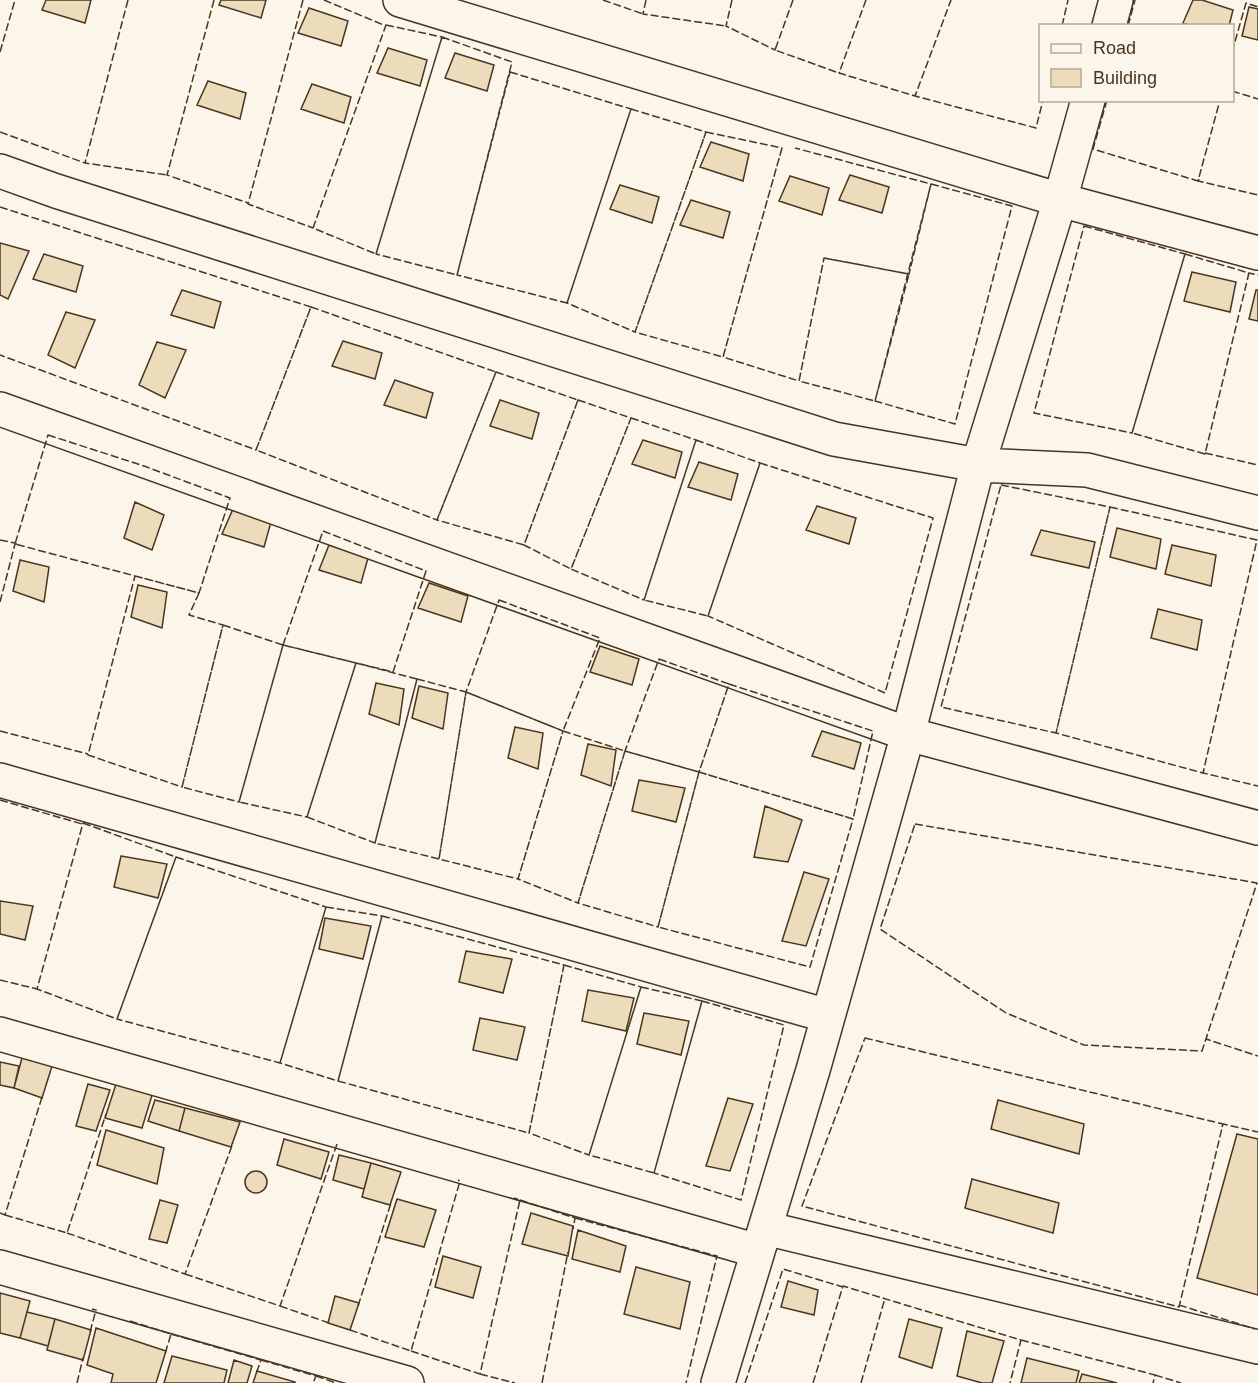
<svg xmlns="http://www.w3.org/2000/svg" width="1258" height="1383" font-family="Helvetica,sans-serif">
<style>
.building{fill:#ecdcbc;stroke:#4a3520;stroke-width:1.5}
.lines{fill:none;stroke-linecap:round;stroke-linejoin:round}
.minor-casing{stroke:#4a3520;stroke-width:36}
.minor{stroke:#fbf6e9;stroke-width:33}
.fence{stroke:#4a3520;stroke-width:1.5;stroke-dasharray:8 3;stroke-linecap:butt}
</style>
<rect width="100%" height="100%" fill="#fbf6e9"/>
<path class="building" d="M46 0H91L85 23 42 10Z
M221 0H266L261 18 219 5Z
M1193 0H1202L1233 10 1229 26H1192L1183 23Z
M1249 7 1258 9V40L1242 36Z
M309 8 348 21 341 46 298 33Z
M388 48 427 60 420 86 377 73Z
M455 53 494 65 487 91 445 78Z
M208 81 246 93 240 119 197 105Z
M312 84 351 97 344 123 301 109Z
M711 142 749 154 743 181 700 167Z
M850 175 889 187 882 213 839 200Z
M790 176 829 188 822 215 779 201Z
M620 185 659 197 652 223 610 209Z
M691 200 730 212 723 238 680 225Z
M0 243 29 251 8 299 0 295Z
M44 254 83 266 76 292 33 279Z
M1192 272 1236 282 1230 312 1184 301Z
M182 290 221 302 214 328 171 315Z
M1256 290H1258V321L1249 319Z
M66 312 95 320 75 368 48 355Z
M343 341 382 353 375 379 332 366Z
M157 342 186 350 165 398 139 385Z
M395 380 433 393 426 418 384 405Z
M500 400 539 413 532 439 490 426Z
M643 440 682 452 675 478 632 464Z
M699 462 738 474 731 500 688 487Z
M135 502 164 515 152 550 124 538Z
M817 506 856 518 849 544 806 530Z
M233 509 271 522 264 547 222 534Z
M1117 528 1161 539 1156 569 1110 557Z
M1041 530 1095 542 1089 568 1031 555Z
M329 545 368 558 361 583 319 570Z
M1172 545 1216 555 1211 586 1165 574Z
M20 560 49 567 44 602 13 591Z
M429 583 468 596 461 622 418 608Z
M138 585 167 592 162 628 131 617Z
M1158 609 1202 620 1197 650 1151 638Z
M600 646 639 659 632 685 590 672Z
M376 683 404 689 399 725 369 714Z
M419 686 448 693 443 729 412 718Z
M515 727 543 733 538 769 508 758Z
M822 731 861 743 854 769 812 756Z
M588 744 616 750 611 786 581 775Z
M639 780 685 788 676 822 632 811Z
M765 806 802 820 788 862 754 857Z
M121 856 167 864 158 898 114 887Z
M804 872 829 879 806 946 782 941Z
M0 901 33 906 25 940 0 934Z
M325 918 371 926 363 959 319 949Z
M466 951 512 959 503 993 459 982Z
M588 990 634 998 626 1031 582 1021Z
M644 1013 689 1021 681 1055 637 1044Z
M480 1018 525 1027 517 1060 473 1050Z
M23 1054 53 1063 42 1098 14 1088Z
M0 1062 19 1066 14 1088 0 1085Z
M117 1081 153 1092 142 1128 105 1118Z
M88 1084 110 1090 96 1131 76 1126Z
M728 1098 753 1104 730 1171 706 1166Z
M155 1100 185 1108 179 1131 148 1121Z
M998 1100 1084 1124 1079 1154 991 1129Z
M185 1108 240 1122 231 1147 179 1131Z
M106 1130 164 1148 157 1184 97 1165Z
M1237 1134 1258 1139V1295L1197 1278Z
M284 1139 329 1152 321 1179 277 1165Z
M339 1155 371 1163 364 1189 333 1180Z
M371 1163 401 1172 390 1205 362 1197Z
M245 1182a11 11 0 1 1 22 0a11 11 0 1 1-22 0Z
M972 1179 1059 1203 1053 1233 965 1208Z
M397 1199 436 1210 424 1247 385 1237Z
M160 1200 178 1205 167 1243 149 1239Z
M531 1213 573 1226 568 1256 522 1244Z
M578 1230 626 1246 620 1272 572 1259Z
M443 1256 481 1267 473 1298 435 1287Z
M636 1267 690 1282 680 1329 624 1314Z
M788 1281 818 1290 814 1315 781 1307Z
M0 1293 30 1301 20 1338 0 1333Z
M335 1296 359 1303 350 1330 328 1323Z
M27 1312 55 1319 48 1346 20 1338Z
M55 1319 91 1330 83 1360 47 1350Z
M909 1319 942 1328 932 1368 899 1357Z
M96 1328 166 1351 156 1383H111L113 1374 87 1365Z
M967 1331 1004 1341 992 1383H982L957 1376Z
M172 1356 227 1370 224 1383H164Z
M1027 1358 1079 1371 1076 1383H1021Z
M234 1360 252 1366 247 1383H228Z
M257 1371 295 1382V1383H253Z
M1082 1374 1117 1383H1079Z"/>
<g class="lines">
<g class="minor-casing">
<path id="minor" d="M400 0 1060 200 1258 253
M1109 26 1116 0
M0 171 56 191 834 439 978 465 1087 470 1258 513
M0 409 908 734 1258 828
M0 780 828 1016
M0 1034 758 1251
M765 1228 1258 1347
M0 1267 407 1383
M718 1383 813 1070 908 734 978 465 1060 200 1088 100"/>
</g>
<use href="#minor" class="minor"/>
<path class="fence" d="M128 0 85 163 167 175
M214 0 167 175 248 203
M303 0 248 204 313 228 314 226
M324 0 386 26
M603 0 643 14V12
M646 0 643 14 726 26
M732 0 726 26 775 50 776 47
M793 0 775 50 839 73 840 72
M866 0 839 73 915 96 951 0
M386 25 442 37 376 254 313 228Z
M1062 26 1068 0
M1128 26 1135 0
M442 37 512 62 457 275 376 254Z
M0 52 15 0
M1232 52 1246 3 1258 7
M510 72 631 109 567 303 457 275Z
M1232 91 1258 99
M916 93 915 96 1036 128 1043 100
M1107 100 1093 149 1198 181 1220 100
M631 109 706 132 635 332 567 303Z
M0 132 85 163
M706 132 782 148 723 357 635 332Z
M782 148 723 357 799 381 824 258 909 274 931 184 795 148
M1199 179 1198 181 1258 195
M931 184 1012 206 955 424 875 401Z
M0 207 311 307 256 450 0 355
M1084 226 1185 254 1132 433 1034 413Z
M1185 254 1249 273 1205 454 1132 433Z
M824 258 909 274 875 401 799 381Z
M1248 275 1249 273 1258 275
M311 307 496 372 437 520 256 450Z
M496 372 578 400 524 545 437 520Z
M578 400 631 418 571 569 524 545Z
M631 418 696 440 644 600 571 569Z
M48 435 144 466 230 498 199 593 15 544Z
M696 440 760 463 708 616 644 600Z
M1205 453 1258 465
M760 463 933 518 885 693 708 616Z
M1001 485 1110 507 1056 733 941 707Z
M1110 507 1257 540 1203 773 1056 733Z
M323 531 426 571 393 672 283 645Z
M0 540 15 543
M135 576 199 593 189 615 223 625 182 787 88 755Z
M499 600 600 638 563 731 466 692Z
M0 602 15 544H17
M223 625 283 645 239 802 182 787Z
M283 645 356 663 307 817 239 802Z
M659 659 729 684 699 772 625 751Z
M356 663 417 679 375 843 307 817Z
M417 679 466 692 439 859 375 843Z
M729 684 873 731 853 819 699 772Z
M466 692 563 731 518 879 439 859Z
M0 731 88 754
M563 731 625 751 578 903 518 879Z
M625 751 699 772 658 927 578 903Z
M1204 770 1203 773 1258 786
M699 772 853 819 810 967 658 927Z
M0 800 82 824
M83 823 176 857 117 1019 37 989Z
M915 824 1257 883 1202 1051 1084 1045 1006 1013 880 929Z
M176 857 326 907 280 1063 117 1019Z
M326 907 382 916 338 1081 280 1063Z
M382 916 564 965 529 1133 338 1081Z
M564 965 641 987 589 1155 529 1133Z
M0 980 37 989
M641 987 702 1001 654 1173 589 1155Z
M702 1001 784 1025 741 1200 654 1173Z
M1207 1036 1206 1039 1258 1056
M865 1038 1223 1124 1179 1307 802 1206Z
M1222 1127 1223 1124 1258 1132
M520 1200 575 1218 573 1229
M0 1213 5 1215 43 1094
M5 1215 67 1233 106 1114
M575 1218 717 1256 686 1383
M67 1233 185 1274 233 1143
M185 1274 280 1306 337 1144
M1179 1305 1255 1329
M280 1306 332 1324
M358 1306 391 1203
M130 1321 171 1334 165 1354
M350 1330 411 1351 460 1181 458 1180
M90 1332 96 1310 92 1309
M171 1334 261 1360 256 1374
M1021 1340 1155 1375 1153 1383
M411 1351 480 1374 520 1200 514 1198
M261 1360 316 1376 313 1383
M480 1374 515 1383
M1155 1375 1181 1383
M316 1376 336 1383
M77 1383 83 1358
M542 1383 568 1252
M745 1383 783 1269 843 1287
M813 1383 843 1286 1021 1340 1010 1383
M861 1383 885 1298"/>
</g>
<rect x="1039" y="24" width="195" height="78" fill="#fbf6e9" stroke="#b4a999" stroke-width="1.5"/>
<rect x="1051" y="44" width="30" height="9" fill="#fbf6e9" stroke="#b4a999" stroke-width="1.5"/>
<text x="1093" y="54" font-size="18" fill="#4a3520">Road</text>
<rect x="1051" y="69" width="30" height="18" fill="#ecdcbc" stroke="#b4a999" stroke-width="1.5"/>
<text x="1093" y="84" font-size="18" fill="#4a3520">Building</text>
</svg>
